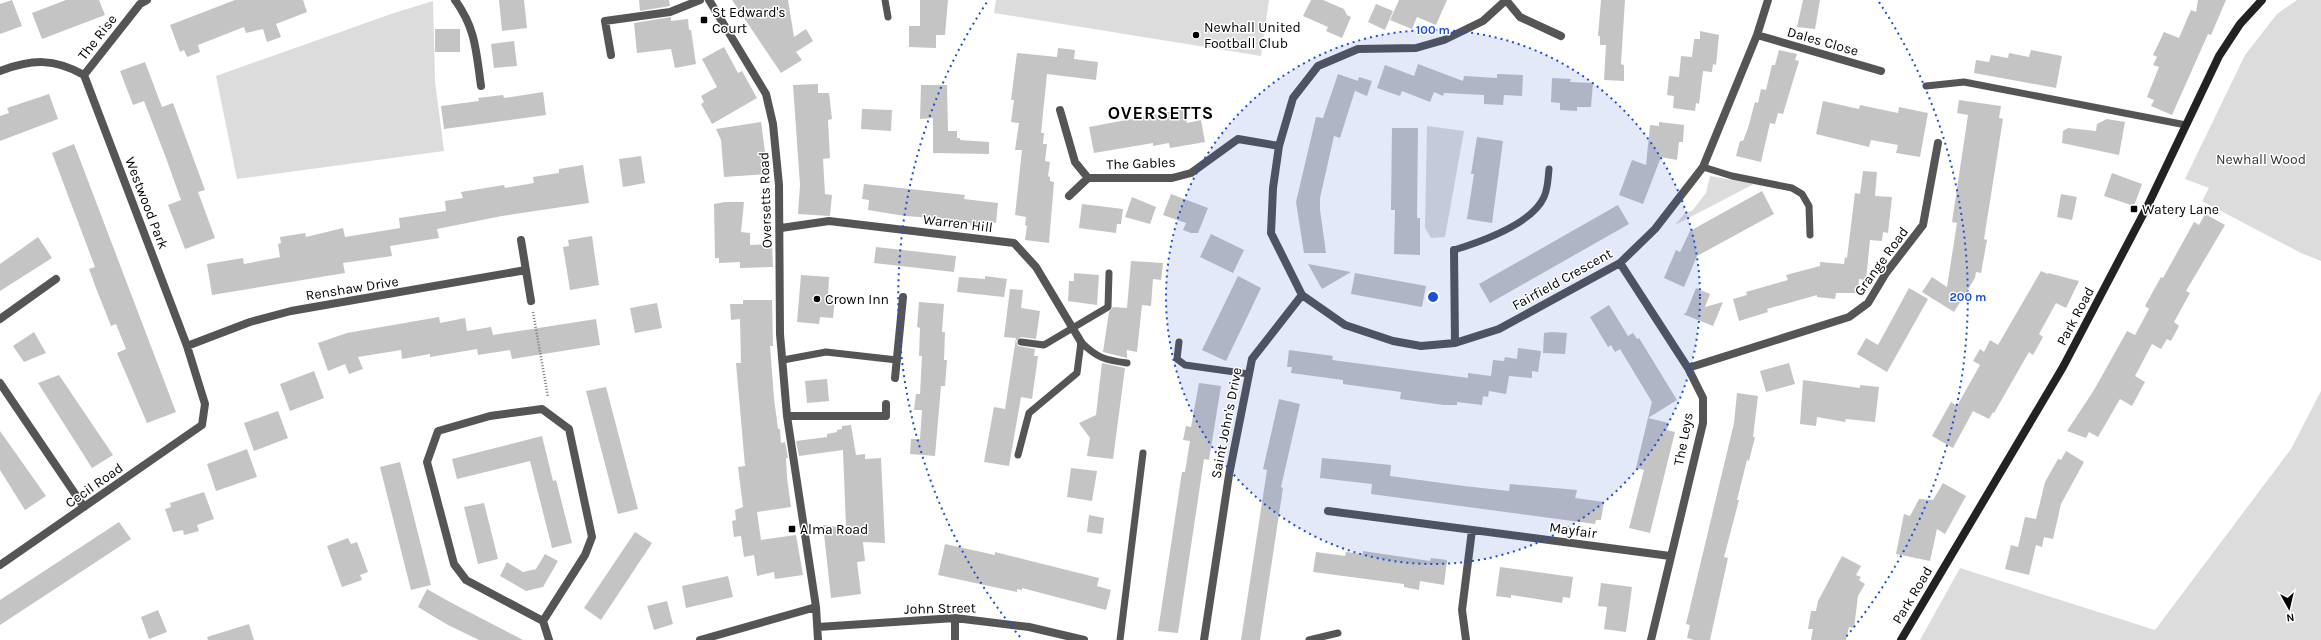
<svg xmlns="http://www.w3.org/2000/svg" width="2321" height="640" font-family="Karla,sans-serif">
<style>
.green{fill:#dcdcdc}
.building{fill:#c4c4c4}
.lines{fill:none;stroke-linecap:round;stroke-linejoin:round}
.path{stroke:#777;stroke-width:2.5;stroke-dasharray:1 2;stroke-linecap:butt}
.service{stroke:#555;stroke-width:7}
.minor{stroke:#555;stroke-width:8}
.secondary{stroke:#222;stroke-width:8}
.ring{fill:none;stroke:#1d4ed8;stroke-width:2;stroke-dasharray:2 4}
.poi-dot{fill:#000;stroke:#fff;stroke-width:1.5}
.labels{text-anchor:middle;stroke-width:3;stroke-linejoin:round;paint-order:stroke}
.poi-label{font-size:14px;fill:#000;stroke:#fff;text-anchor:start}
.street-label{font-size:14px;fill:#000;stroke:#fff}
.park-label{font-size:14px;fill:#333;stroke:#fff}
.district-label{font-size:18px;font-weight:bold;letter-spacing:1px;fill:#000;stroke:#fff}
.centre{fill:#1d4ed8;stroke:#fff;stroke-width:2}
.ring-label{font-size:12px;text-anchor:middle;font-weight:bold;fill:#1d4ed8;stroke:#fff;stroke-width:3;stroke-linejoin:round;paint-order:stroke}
</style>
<rect width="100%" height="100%" fill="#fff"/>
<path class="green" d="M996 0H1269L1261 56 994 13Z
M2297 0H2321V261L2301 253 2202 201 2209 188 2185 179 2245 55 2277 14Z
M433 1 435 81 444 151 237 179 216 76 394 13Z
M1427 126 1464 131 1445 237 1431 238 1425 228Z
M1710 176 1754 184 1675 225 1686 212 1692 211 1706 193Z
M2321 391V640H1920L1960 568 2155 630 2291 449Z"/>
<path class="building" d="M12 0 22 26 0 34V4Z
M66 0H99L105 15 42 39 32 13Z
M235 0H303L307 12 276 24 281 37 267 42 263 29 246 33 244 27 198 45 200 52 187 57 184 50 180 52 170 25Z
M499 0H524L527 28 502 31Z
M639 0H669L670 6 640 11Z
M732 0H788L794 37 806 29 813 41 796 52 802 60 781 73Z
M920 0H948L945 35H936V48L909 47V26H920Z
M1311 0H1323L1344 9 1347 15 1351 17 1342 38 1326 31 1328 27 1303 16Z
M1399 0H1447L1436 25 1417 17 1412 29 1390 20Z
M1601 0H1625L1621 64 1624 65V81L1604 80 1606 45H1600V36H1598Z
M1803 0H1820L1815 29 1797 27Z
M2198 0H2226L2211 35 2208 34 2172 115 2151 106 2154 100 2147 97 2159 67 2153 65 2157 57 2153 55 2164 32 2179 38 2191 10 2196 12Z
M1376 4 1393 11 1385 30 1368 22Z
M671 17V21L688 19 689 30H691L696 64 675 68 671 49 637 53 634 23Z
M435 29H460V52H435Z
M1700 31 1719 35 1716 65 1713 64 1712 72 1703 71 1699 104 1696 103 1695 111 1673 108 1674 96 1667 95 1669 76 1679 77 1681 56 1692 57 1694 39H1700Z
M514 41 517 66 494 68 491 44Z
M724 47 738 73 742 71 757 98 712 124 701 104 704 102 701 96 717 87 702 59Z
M1058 48 1075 50 1074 59 1098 62 1096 80 1047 74 1041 133H1044L1043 144H1047L1045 161 1050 162 1048 176 1050 177V181L1054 182 1049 243 1025 240 1027 226 1025 225 1026 217 1015 215 1022 150H1015L1019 123 1011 122 1014 100H1011L1017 53 1057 57Z
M1779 50 1797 54 1795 60 1799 61 1783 114 1778 113 1775 124 1770 123 1761 162 1736 156 1740 141H1743L1748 128 1755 102 1758 103 1761 89 1766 90 1772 65H1775Z
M2031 50 2062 56 2056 88 1974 73 1976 60 1989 62 1991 55 2008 58 2009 53 2029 57Z
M145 62 162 107 173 103 205 190 198 192 215 238 185 249 168 205 181 200 166 158 144 101 133 105 120 71Z
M1418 64 1463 81 1464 76 1497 78V74L1523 75 1522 96 1504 95 1503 105 1484 104V95L1444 93 1443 96 1434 92 1430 102 1402 91 1400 96 1377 88 1385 65 1414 76Z
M1338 74 1358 81 1340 138 1334 136 1320 198V210L1326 253H1304L1296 202 1316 117 1323 118Z
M1359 77 1372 81 1367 96 1355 91Z
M1552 78 1571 79 1570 82 1593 83 1591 107H1577V111L1560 110V103L1551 102Z
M818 84V93H829L832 119 828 120 830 158 823 159 825 194 832 195 830 216 798 214 800 185 793 85Z
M921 85H947L948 131H957V138H960V140L989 142V154L933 153V118L920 119Z
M543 92 546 115 444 129 441 106 479 101 478 98 503 95 504 98Z
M49 94 58 119 0 141V116L9 113 7 108Z
M1959 100 2001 106 1999 118 2003 119 1984 239 1987 240 1981 273 1976 272 1975 278 1954 312 1922 292 1932 277 1947 287 1957 223 1952 222 1968 115 1957 113Z
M1823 101 1859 109 1860 105 1898 113 1899 107 1928 113 1920 157 1896 153 1898 145 1871 140 1869 147 1816 134Z
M862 109 892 110 891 131 861 129Z
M1184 109 1187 123 1201 120 1205 142 1170 148 1169 143 1153 146V143L1094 153 1089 127Z
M2107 119 2125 122 2119 155 2062 143 2063 131 2068 128 2096 131 2097 124Z
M761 122 768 174 724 177 721 140 716 129Z
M1659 122 1684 125 1683 142H1679L1677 160 1661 157 1643 204 1619 195 1632 160 1646 165 1650 125 1659 126Z
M1392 128H1418L1417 218H1420V255L1394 254 1395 210H1391Z
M1477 137 1503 141 1492 223 1467 219 1474 174H1471Z
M74 144 176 412 147 423 117 353 126 349 116 324 111 326 96 288 89 269 95 267 52 153Z
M641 156 645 183 623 187 619 159Z
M583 165 589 203 502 216 437 229 439 238 390 246 392 256 343 263 345 273 212 295 207 264 243 258 244 264 280 257 278 244 281 243 280 237 305 233 306 237 343 228 345 237 400 228 399 218 446 211 445 201 463 198 461 192 504 185 505 188 534 183 533 177 559 173V169Z
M1863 171 1877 172 1875 196 1892 197 1888 233 1883 232 1882 241 1870 240 1866 280 1859 279 1858 293H1836L1835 299 1817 297V295L1767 309 1768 312 1739 321 1733 299 1747 295 1746 292 1788 280 1786 275 1820 266V262L1844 264 1845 257 1847 258 1855 193 1860 194Z
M2112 173 2142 184 2134 206 2104 196Z
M864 184 965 195 964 199 998 203 996 223 987 222V227L970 225V223L948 219 905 216 868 210 869 200 862 199Z
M1762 191 1774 214 1697 256 1684 287 1664 278 1676 250 1680 252 1690 231Z
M1171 194 1208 208 1198 233H1191L1183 230 1186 223 1163 215Z
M2061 194 2077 197 2072 220 2057 217Z
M1132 197 1156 207 1150 224 1125 217Z
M725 202H744L741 232 750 233V245L772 244 773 267 740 268V262L719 263V258H715L714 204Z
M1082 204 1123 209 1121 224H1117L1116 233 1079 228Z
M1618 205 1629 224 1490 303 1479 284Z
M2205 214 2225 225 2186 291 2190 293 2174 322 2179 326 2171 341 2167 339 2161 349 2152 344 2135 376 2145 382 2132 406 2120 399 2098 437 2089 432 2086 438 2067 431 2094 390 2127 331 2135 335 2149 309 2145 306 2161 277 2163 278 2194 222 2199 225Z
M1211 234 1244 250 1233 273 1200 257Z
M592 236 599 285 570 290 563 247 569 246 568 240Z
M38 237 52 258 0 291V264Z
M876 247 956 256 954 272 874 263Z
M1131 261 1163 263 1161 280 1153 279 1151 306 1142 305 1137 352 1127 350V358L1103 352 1109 312 1113 307 1127 308Z
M1308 264 1351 272 1322 289Z
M2041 271 2048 274V273L2079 281 2066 308 2056 303 2039 334 2043 337 2033 355 2029 352 1994 413 1993 412 1989 419 1973 411 1953 448 1932 436 1951 402 1957 406 1980 365 1973 361 1980 349 1984 352 1990 340 1998 345Z
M1074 273 1099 275 1097 305 1068 301 1069 281H1074Z
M1355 273 1426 286 1422 307 1351 294Z
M801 275 829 277 828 296 835 297 833 318 820 317 819 324 797 322Z
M985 276 1007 279 1004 297 957 292 959 277 985 279Z
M1238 276 1261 288 1226 361 1202 350Z
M1696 288 1710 294 1705 307 1723 302 1713 326 1683 314 1686 313Z
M1909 288 1928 299 1887 372 1857 354 1866 338 1878 345Z
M1010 289 1023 290 1021 308 1040 311 1036 339 1021 337 1016 341 1018 346 1035 349 1034 356H1038L1032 399 1021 397 1009 466 984 462 994 407 1005 409 1016 338 1004 337Z
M743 300H772L773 346H770L774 398 778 429H780L781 443 785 442 788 458H786L787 478 791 507 757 512 761 540 796 535 803 575 775 579 774 572 757 576 754 555 744 557 741 536 734 537 732 521 736 520 735 510 743 507 738 467 745 466 736 363H741L740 319 731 320 730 304H743Z
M919 302 944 304 942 332H945L944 360H947L945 386H941L935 456 910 454 911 439H920L922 410H914L916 394H920L922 356H919L920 328 917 327Z
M657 303 662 328 635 333 630 308Z
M1609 305 1628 336 1633 333 1637 339 1639 338 1677 400 1648 418 1652 402 1620 349 1615 352 1611 345 1608 347 1590 317Z
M439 317 440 323 465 318 467 331 491 327 493 335 596 319 600 345 512 359 510 350 478 355 477 349 430 357V354L402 359 401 350 358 357 363 369 349 374 345 364 328 371 318 343 347 333Z
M34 332 46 353 24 362 13 346Z
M1552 332 1567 333 1565 354 1543 353 1544 333Z
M1518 348 1541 351 1538 372 1532 371V378L1509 376 1506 394 1489 391 1488 397 1483 396 1482 405 1457 402V405H1444L1400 399 1401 392 1343 384V380L1291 373 1292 367H1287L1289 350 1333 356 1332 360 1468 378V373L1491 376 1493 360 1504 361 1505 357 1517 359Z
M1102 363 1125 368 1113 459 1087 456 1090 438 1079 423 1096 415Z
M1789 363 1795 384 1766 392 1760 371Z
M314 371 324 398 290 411 280 384Z
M59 375 113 455 92 468 38 383Z
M827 379 829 401 807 403 805 381Z
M1803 380 1860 388V385L1879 387 1875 422 1846 419 1845 422 1817 417 1816 426 1800 424Z
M1199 383 1221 386 1209 460 1204 459 1178 633 1158 631 1182 472H1185L1190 441 1183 440 1186 426 1191 427Z
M606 387 638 509 618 514 586 391Z
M1737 393 1758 396 1753 437H1755L1749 461 1747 460 1737 500H1739L1724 557 1728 558 1710 640H1694L1687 638 1690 625 1686 624 1734 423Z
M1279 399 1300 404 1281 487 1283 488 1260 640H1241L1267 470 1263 469Z
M278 411 288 438 254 451 244 423Z
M1648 418 1669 423 1667 430 1675 432 1650 533 1629 528 1644 470 1636 468Z
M851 425 856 455 865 454V459L881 458 885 543 863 542 865 561 857 562 861 594 831 598 823 525 846 528 843 450 799 456 796 441 827 437V434L837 432V430L842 429V426Z
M0 431 46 496 25 510 0 470Z
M542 436 553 481 556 480 572 543 552 548 530 461 457 479 452 459Z
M247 449 257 477 216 491 207 464Z
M2066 451 2084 462 2061 504 2053 539 2044 537 2042 547 2036 545 2029 575 2005 569 2011 545 2018 547 2025 517 2036 519 2045 482 2058 459 2061 460Z
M1322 458 1391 465 1390 476 1464 486 1509 491 1510 484 1577 490 1575 498 1604 502 1601 520H1596L1595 524 1371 494 1372 484 1320 478Z
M400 462 431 585 411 590 380 467Z
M1071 468 1097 471 1092 501 1067 497Z
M1943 483 1966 496 1945 534 1937 529 1930 561 1896 554 1904 514 1910 516 1919 499 1933 500Z
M204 492 214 519 197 525 199 531 184 535 183 530 173 532 165 509 171 507 170 503Z
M484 503 498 559 478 564 464 507Z
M1089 515 1104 518 1102 534 1087 532Z
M119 522 131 539 0 625V600Z
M635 532 652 543 601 620 584 608Z
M348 538 351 544 357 542 368 572 360 575 362 580 342 587 327 546Z
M945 544 995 555V552L1099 578 1097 586 1111 590 1106 610 1022 588V590L1017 589V592L938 575Z
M1363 551 1430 561 1431 558 1447 560 1444 585 1420 581 1419 590 1404 587V584L1313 572 1316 552 1345 556 1346 552 1363 554Z
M545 554 558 561 543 587 526 591 500 576 507 562 523 572 536 569Z
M1842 556 1861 566 1856 575 1861 577 1859 580 1865 584 1858 596 1854 628 1849 627 1846 640H1811L1813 629H1808L1811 611H1816L1818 601Z
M1500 567 1573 577 1570 598 1563 597 1562 603 1511 595V598L1496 596Z
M728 576 733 597 686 608 682 586Z
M1601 583 1632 587 1626 632 1604 629 1607 607 1598 606Z
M427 589 448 601 523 640H479L448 625 418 607Z
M667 601 673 624 654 630 647 606Z
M158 610 167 632 149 639 141 617Z
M249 624 254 640H208L207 637Z"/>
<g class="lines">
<path class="path" d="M533 312 548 397"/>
<path class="service" d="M885 0 888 17
M1926 86 1964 82 2186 125
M1703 167 1732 176 1792 188 1802 194 1809 206 1810 235
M1454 250C1480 242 1532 224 1544 197 1548 189 1548 178 1549 169
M1021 342 1044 345 1108 307 1109 273
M1081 342C1097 358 1105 360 1127 363
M1179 342 1177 359 1185 365 1249 374
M783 360 826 352 897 360
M1018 455 1029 413 1077 373 1081 342
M1120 640 1143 453
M1309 640 1338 633"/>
<path class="minor" d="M455 0C476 29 476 51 481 86
M709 0 766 94 773 124 779 185 780 334 787 416 816 607 818 640
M1506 0 1483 21 1444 40 1416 48 1358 49 1318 66 1293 98 1279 146 1273 188 1271 233 1302 295 1345 325 1393 341 1421 346 1455 343 1499 329 1620 263 1655 229 1703 167 1757 35 1768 0
M1506 0 1520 17 1561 36
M1757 35 1881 71
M611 55 605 21 670 12 700 0
M0 71C32 59 54 58 84 75L187 346 205 404 202 425 0 565
M84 75 140 4 147 0
M1060 110 1075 162 1088 178H1172L1191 173 1238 139 1279 146
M1069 196 1088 178
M781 228 829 221 1014 243 1036 267 1081 342
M521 240 531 301
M1454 250 1455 343
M1620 263 1688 368 1703 398V423L1651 640
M0 319 56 279
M187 346 250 322 291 311 526 270
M1688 368 1849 317 1868 303 1886 273 1923 225 1938 143
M895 378 903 297
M0 383 84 507
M542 409 569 429 592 537 585 555 543 621 466 580 454 564 427 462 438 431 490 416Z
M787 416H886V404
M1328 511 1670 556
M955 618V640
M543 621 549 640
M818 627 955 618 1029 627 1084 640
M700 640 816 607
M1204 640 1229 475 1252 359 1302 295
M1466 640 1462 610 1472 530"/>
<path class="secondary" d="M1901 640 2063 367 2147 207 2219 56 2240 24 2262 0"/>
</g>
<circle cx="1433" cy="297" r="267" fill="#1d4ed8" fill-opacity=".12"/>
<g class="ring">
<circle cx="1433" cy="297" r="267"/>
<path d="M1020 637A535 535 0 0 1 987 2M1879 2A535 535 0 0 1 1846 637"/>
</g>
<g class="poi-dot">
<rect x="700" y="16" width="8" height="8" rx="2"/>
<circle cx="1196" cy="35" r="4"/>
<rect x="2130" y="205" width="8" height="8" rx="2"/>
<circle cx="817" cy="299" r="4"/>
<rect x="788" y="525" width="8" height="8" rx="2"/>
</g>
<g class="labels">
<g class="poi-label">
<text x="712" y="17">St Edward's<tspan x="712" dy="16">Court</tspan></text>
<text x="1204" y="32">Newhall United<tspan x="1204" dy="16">Football Club</tspan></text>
<text x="2142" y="214">Watery Lane</text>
<text x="825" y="304">Crown Inn</text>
<text x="800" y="534">Alma Road</text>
</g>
<g class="street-label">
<text transform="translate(97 37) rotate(-52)" y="5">The Rise</text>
<text transform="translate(1823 41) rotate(16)" y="5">Dales Close</text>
<text transform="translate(1141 163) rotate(-2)" y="5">The Gables</text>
<text transform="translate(765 200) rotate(-92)" y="5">Oversetts Road</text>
<text transform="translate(147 203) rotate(69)" y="5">Westwood Park</text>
<text transform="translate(958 223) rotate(7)" y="5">Warren Hill</text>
<text transform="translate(1881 261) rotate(-54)" y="5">Grange Road</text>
<text transform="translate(1562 279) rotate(-29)" y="5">Fairfield Crescent</text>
<text transform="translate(352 288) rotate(-9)" y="5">Renshaw Drive</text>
<text transform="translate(2075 316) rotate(-62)" y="5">Park Road</text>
<text transform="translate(1226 423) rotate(-79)" y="5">Saint John's Drive</text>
<text transform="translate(1683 439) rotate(-79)" y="5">The Leys</text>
<text transform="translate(94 485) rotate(-35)" y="5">Cecil Road</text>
<text transform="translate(1573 530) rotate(8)" y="5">Mayfair</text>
<text transform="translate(1912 595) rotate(-59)" y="5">Park Road</text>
<text transform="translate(940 608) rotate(-1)" y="5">John Street</text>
</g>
<g class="park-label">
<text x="2261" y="164">Newhall Wood</text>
</g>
<g class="district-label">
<text x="1161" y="119">OVERSETTS</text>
</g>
</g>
<circle cx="1433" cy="297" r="6" class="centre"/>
<g class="ring-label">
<text x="1433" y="34">100 m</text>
<text x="1968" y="301">200 m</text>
</g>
<g transform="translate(2289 608) rotate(172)" stroke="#ffffff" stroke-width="3" paint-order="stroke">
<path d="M0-3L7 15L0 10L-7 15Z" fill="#000000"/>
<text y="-6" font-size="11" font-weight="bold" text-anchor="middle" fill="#000000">N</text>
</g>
</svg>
